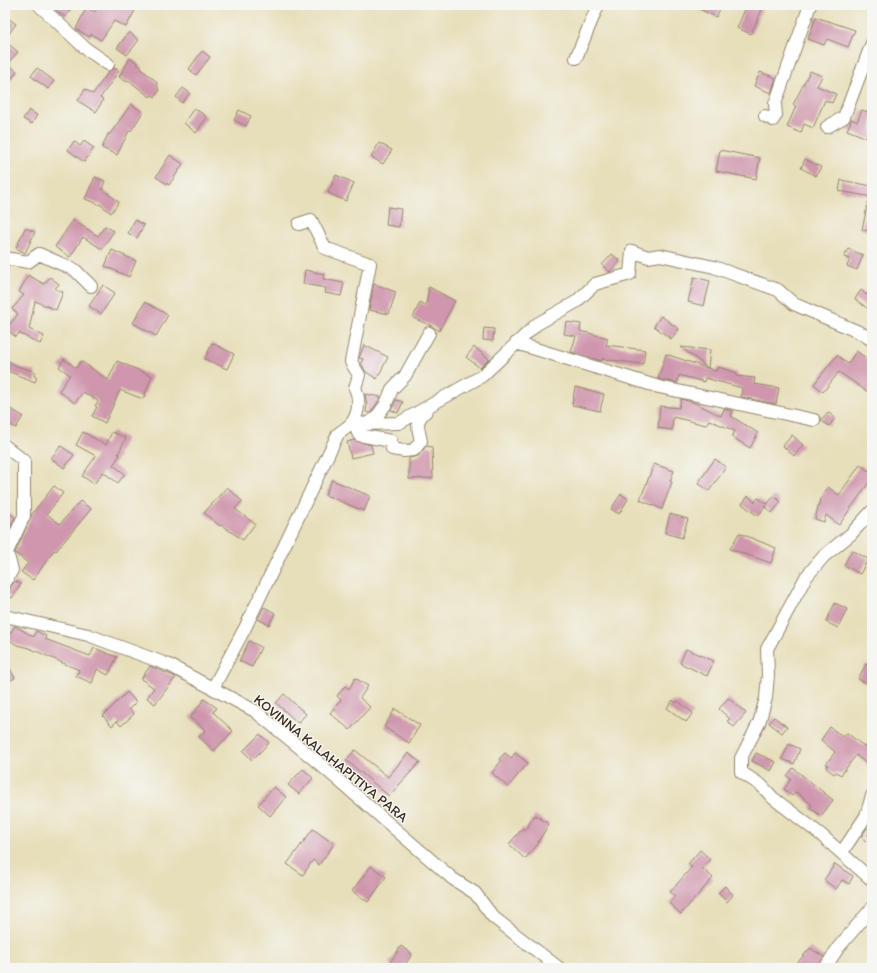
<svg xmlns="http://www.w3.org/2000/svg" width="877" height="973" font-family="Itim,sans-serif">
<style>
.building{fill:#cf96ad}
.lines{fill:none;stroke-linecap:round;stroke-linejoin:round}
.minor-casing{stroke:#91846c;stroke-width:14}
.minor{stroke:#fff;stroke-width:12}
.labels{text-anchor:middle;stroke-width:3;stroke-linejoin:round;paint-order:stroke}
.street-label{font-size:14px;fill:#3b2a1e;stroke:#f6f6f2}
</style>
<rect width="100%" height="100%" fill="#f6f6f2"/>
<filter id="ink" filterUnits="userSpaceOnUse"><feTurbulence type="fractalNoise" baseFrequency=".025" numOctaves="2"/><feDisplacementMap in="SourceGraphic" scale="8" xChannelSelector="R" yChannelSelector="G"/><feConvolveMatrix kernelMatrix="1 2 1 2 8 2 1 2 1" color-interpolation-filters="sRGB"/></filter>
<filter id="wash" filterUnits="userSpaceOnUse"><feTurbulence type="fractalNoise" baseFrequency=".012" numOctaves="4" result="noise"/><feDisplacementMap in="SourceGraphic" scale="16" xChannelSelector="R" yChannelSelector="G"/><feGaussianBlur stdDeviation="0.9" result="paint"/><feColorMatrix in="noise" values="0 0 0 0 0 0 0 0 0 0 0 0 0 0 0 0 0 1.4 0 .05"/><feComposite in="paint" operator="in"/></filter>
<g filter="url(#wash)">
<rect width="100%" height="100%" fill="#e7dfba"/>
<g id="blocks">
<path class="building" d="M50 5H74L65 17Z
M99 5H138L126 27 114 21 101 40 91 34 90 37 76 29 86 8 95 12Z
M691 5H711L720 9 716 17Z
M747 5H764L751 34 737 28Z
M5 16 16 24 5 39Z
M816 17 855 30 848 47 827 39 824 45 808 39Z
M129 32 139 40 127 55 117 48Z
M5 41 18 52 7 64 17 71 5 89Z
M202 51 210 57 196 75 189 69Z
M130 58 138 63 137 64 142 67 141 69 156 81 159 91 155 97 152 95 150 97 128 80 127 82 119 77Z
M37 68 54 81 48 89 31 76Z
M114 68 119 71 100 98 103 100 96 112 78 101 85 89 93 94 109 71Z
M810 71 822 76 817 86 836 94 832 103 825 100 813 128 804 124 801 133 787 127 796 106 793 105Z
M760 72 776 78 771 93 754 86Z
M183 88 190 93 182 103 176 97Z
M131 104 143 112 131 131H129L117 155 102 148 108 134H110Z
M194 108 207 117 196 133 184 123Z
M29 110 37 115 32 124 23 119Z
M239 110 251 116 246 126 234 120Z
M862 110 872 114V140L847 130 852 119 857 122Z
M74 141 80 146 84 141 94 148 84 162 68 150Z
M379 143 392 150 383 164 371 157Z
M720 150 760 158 756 179 716 171Z
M170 155 183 164 169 185 156 177Z
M805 159 821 167 816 176 801 168Z
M336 175 354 183 346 201 328 193Z
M95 177 105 181 102 189 119 202 111 213 101 205 85 199Z
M841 180 872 186V197L839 191Z
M868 202H872V231L862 230Z
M388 207 401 209 399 227 386 225Z
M73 220 98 236 105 226 114 231 102 249 83 237 70 257 55 247Z
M135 220 144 225 137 238 128 233Z
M25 228 35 232 25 253 16 248Z
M848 249 863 255 857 270 847 266 850 259 844 257Z
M112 250 136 261 129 277 105 266Z
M612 254 620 261 610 272 602 265Z
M305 270 324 274 323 279 344 283 341 296 325 293 326 288 303 284Z
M28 275 44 284 50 277 59 284 55 289 63 292 56 310 35 301 29 329 44 336 40 344 19 333 16 337 6 329 18 314 12 309 24 295 19 292Z
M694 277 710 281 704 306 688 302Z
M374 284 396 292 389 314 369 310Z
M103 285 115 293 101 314 89 306Z
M429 287 455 301 439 331 432 326 413 318 420 302 426 306Z
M872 287V312L855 299 861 290 866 295Z
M145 302 168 315 156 336 133 323Z
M661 316 679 329 671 339 654 326Z
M566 322 581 324 580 331 608 338 606 345 645 350 643 364 602 359V361L571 352 576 336 564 334Z
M484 328 494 329 493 341 483 340Z
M212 343 234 354 227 369 205 359Z
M364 345 388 357 377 379 366 372 361 363 363 359 359 358Z
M474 347 489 359 480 368 466 357Z
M681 347 710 350 708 368Z
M856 351 872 362V395L839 372 823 392 814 384 837 355 848 364Z
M666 354 716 371 718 367 737 373 736 376 755 378 754 384 779 388 776 404 741 397 742 388 705 378 704 382 679 375 677 383 658 379Z
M5 359 17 366 36 372 34 376 37 377 35 382 5 370Z
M64 359 76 368 81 361 108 380 117 361 152 376 143 399 120 390 105 423 92 416 97 407 95 406 98 401 83 392 75 403 59 391 70 375 59 367Z
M575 387 604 394 600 411 572 405Z
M365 394 381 397 370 413 366 412 367 405Z
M681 399 695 403 721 416 724 409 733 411 731 416 758 433 750 448 732 437 735 431 709 420 706 425 673 417 672 430 658 428 660 406 679 408Z
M396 400 403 402 398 413 391 410Z
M5 406 23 416 16 428 5 422Z
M828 412 835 418 829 426 821 420Z
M83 432 106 445 112 432 126 438 118 454 120 455 113 465 125 474 118 483 103 472 94 484 82 476 96 456 76 445Z
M792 435 803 445 794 456 783 446Z
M354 440 371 445 373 453 351 458 347 442Z
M61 446 74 455 64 468 51 458Z
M426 446 432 447 433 478 409 479V458L418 456Z
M715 459 726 467 709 491 698 483Z
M654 464 674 471 670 481 672 482 662 509 640 500Z
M860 465 872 473V478L839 525 826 515 824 522 815 519 820 499 828 487 839 495Z
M332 480 370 496 364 511 325 495Z
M54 486 63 493 47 514 60 524 80 501 91 509 56 551 54 550 33 580 21 572 28 563 15 553 32 514Z
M227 487 242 501 235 509 255 524 243 540 221 525 220 526 204 513Z
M621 494 628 499 619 514 611 509Z
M748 496 755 502 758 498 767 504 758 516 742 504Z
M774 496 781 502 772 513 765 507Z
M5 510 15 517 10 528 5 525Z
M670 514 688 519 682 538 665 533Z
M739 533 776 548 771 563 730 549Z
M852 550 868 559 860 574 844 565Z
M15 581 21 584 12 598 5 593V590L9 589Z
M835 603 847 609 838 628 826 622Z
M264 607 275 613 269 625 258 619Z
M15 626 34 637 36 631 46 636 45 639 90 656 94 648 117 657 108 675 97 669 92 683 76 676 79 670 29 648 17 645 7 638Z
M249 641 261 647 252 667 239 661Z
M686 649 714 661 707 676 680 663Z
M5 660 15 678 5 683Z
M866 664 872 668V673L866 683 858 679Z
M150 666 176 677 155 704 147 698 154 688 141 679Z
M355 678 368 686 360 698 370 707 350 730 330 713 341 700 337 696 345 686 349 689Z
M127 692 136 702 129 709 134 714 121 726 117 721 112 726 103 716Z
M284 694 306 714 298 723 276 703Z
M728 698 746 713 734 727 727 721 730 719 719 709Z
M204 699 217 708 213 712 233 731 214 751 199 737 206 730 190 718Z
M673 700 676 703 678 701 693 713 686 722 667 708Z
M395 709 420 725 409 743 384 727Z
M774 717 787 727 782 733 769 723Z
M830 727 843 737 847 733 865 747 867 745 872 749V768L856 755 841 775 836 772 834 774 826 768 828 765 826 764 835 752 821 740Z
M260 734 269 743 252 760 243 751Z
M789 744 800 749 794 764 782 759Z
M355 750 388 777 408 753 420 762 389 796 346 760Z
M505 753 511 758 515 753 528 763 508 787 492 773 501 761 499 759Z
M756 753 776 762 771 771 752 761Z
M793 768 833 800 821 816 810 808 812 805 796 792 792 796 784 789 791 779 787 776Z
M303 769 313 778 299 794 288 785Z
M274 787 286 797 270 816 258 805Z
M535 815 549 824 538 842 539 843 525 859 509 844 523 828 525 830Z
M867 828 872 832V846L861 837Z
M313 829 334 844 319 865 313 860 303 875 287 864Z
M700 850 710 859 702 868 713 878 681 914 669 903 675 896 670 892 692 867 688 864Z
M835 864 853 876 849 884 842 880 836 889 824 880Z
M371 866 386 877 368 902 352 891Z
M725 886 733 895 727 902 718 893Z
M401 946 412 954 403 968H395L389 964Z
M810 948 824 957 818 968H793Z"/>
</g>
</g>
<g filter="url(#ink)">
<use href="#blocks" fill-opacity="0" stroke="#91846c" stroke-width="1"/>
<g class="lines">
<g class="minor-casing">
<path id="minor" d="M39 5 85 48 108 64
M576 58 598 5
M765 116 773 120 776 115 775 104 810 5
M827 127 844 117 872 43
M5 258 28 262 39 254 75 270 91 286
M516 343 659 387 814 420
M427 410C414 422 418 426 421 441L414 450 404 451 392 449 391 441 359 435 353 422 365 424 375 419 386 404 392 389 405 376 429 333
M365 424 399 423 482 376 537 324 576 302 595 284 630 274 632 251 648 257 660 255 714 267 778 290 794 304 861 333 872 340
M5 446 24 461V516L7 552 12 570 5 583
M872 511 851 534 824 556 806 577 767 649 768 675 766 698 759 723 741 758V772L762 786 773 798 820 834 872 880
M5 616 88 635 169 665 255 711 315 760 453 879 475 893 493 917 559 968
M213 688 245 628 338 434C343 430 350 426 353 421 359 412 360 398 355 388L359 375 351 362 370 264 325 248 311 220 299 224
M842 852 866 816 872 796
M825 968 838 948 872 908"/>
</g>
<use href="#minor" class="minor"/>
</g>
</g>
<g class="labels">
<g class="street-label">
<text transform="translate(331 758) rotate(39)" y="5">KOVINNA KALAHAPITIYA PARA</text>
</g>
</g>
<rect width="877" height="973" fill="none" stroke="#f6f6f2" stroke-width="20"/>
</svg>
